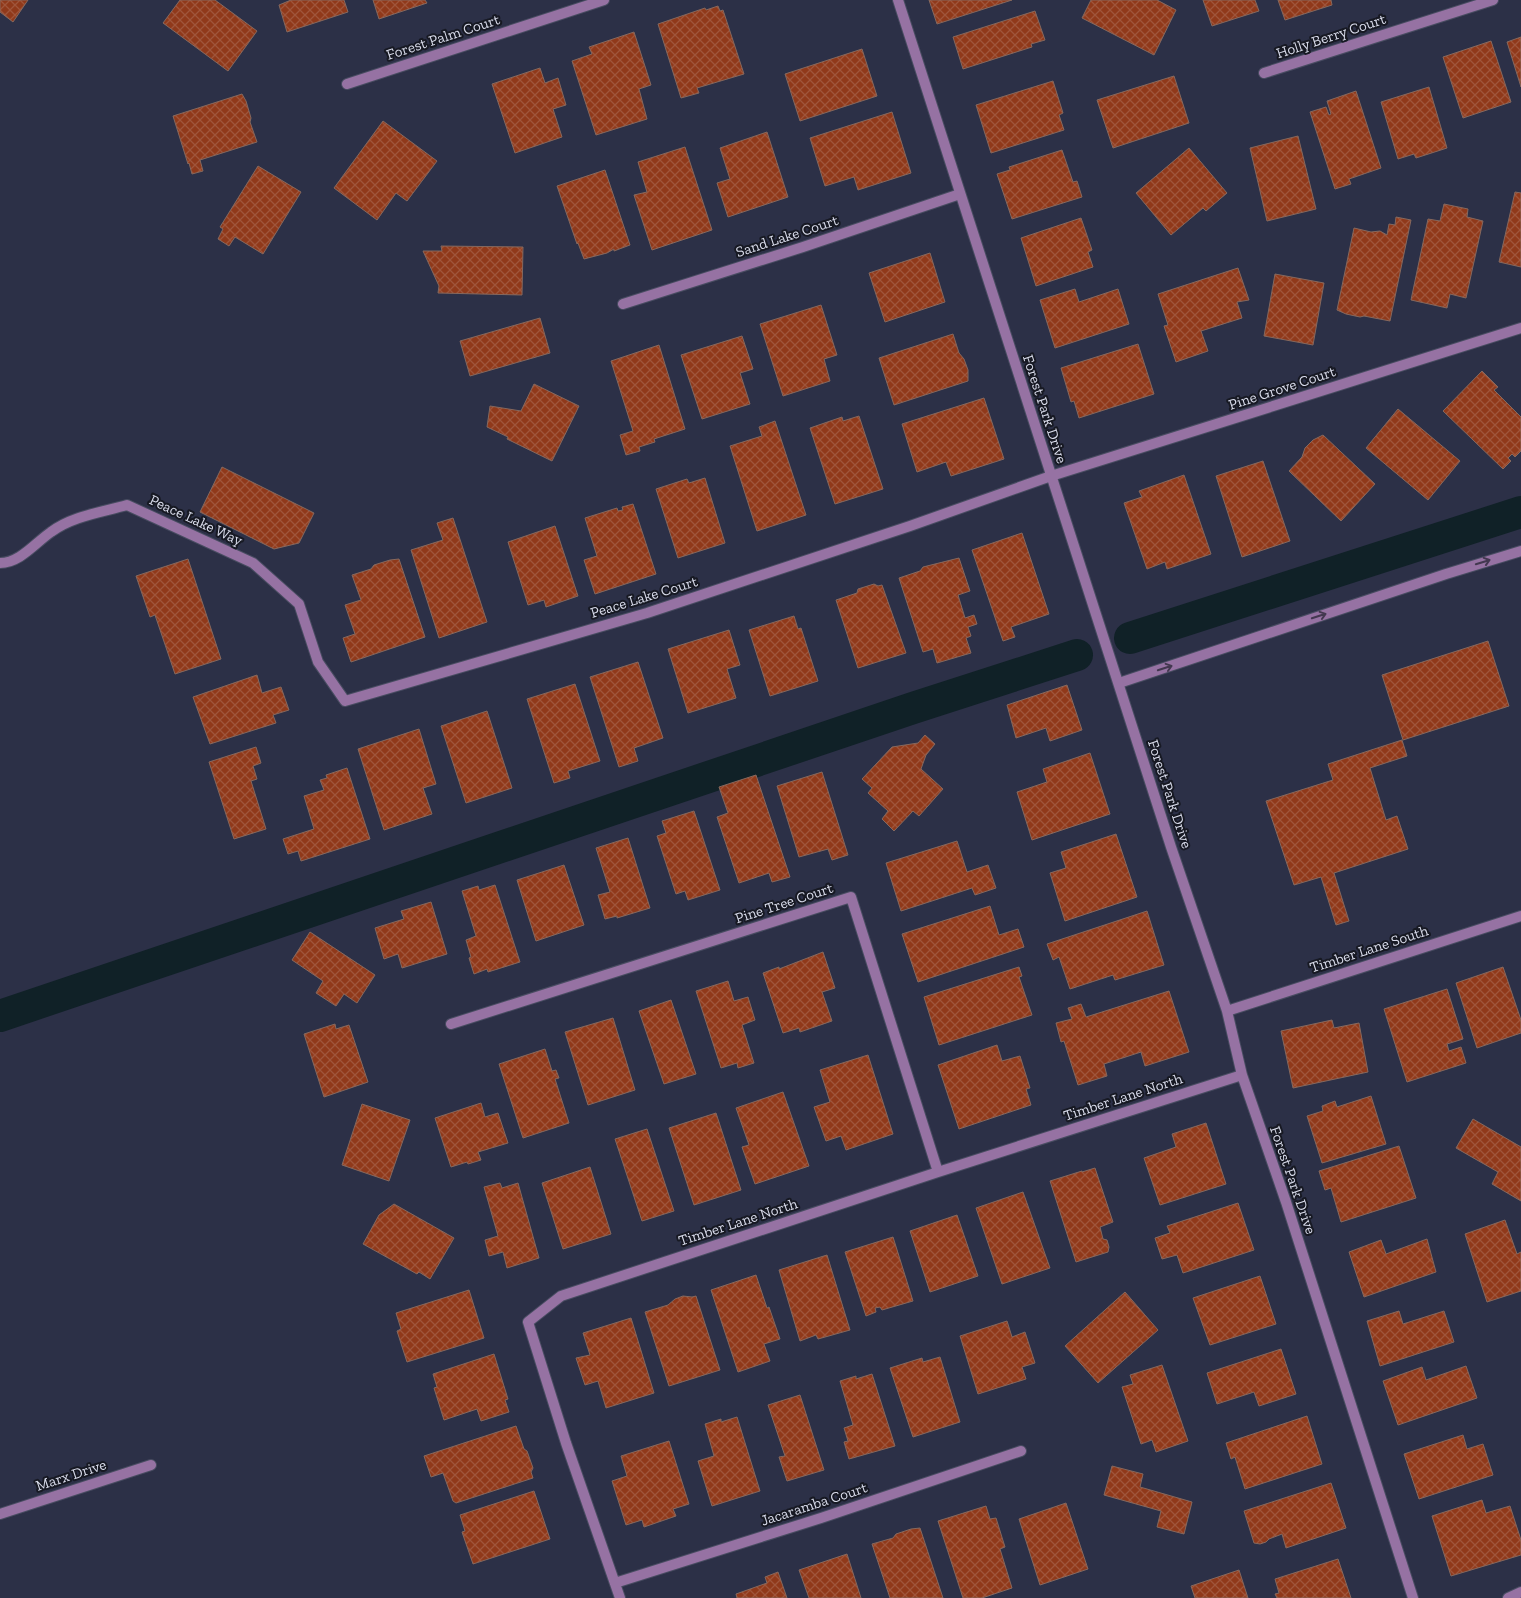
<svg xmlns="http://www.w3.org/2000/svg" width="1521" height="1598" font-family="'Zilla Slab',serif">
<style>
.lines{fill:none;stroke-linecap:round;stroke-linejoin:round}
.canal{stroke:#102127;stroke-width:32}
.building{fill:url(#building-cross-hatch);stroke:#85685e}
.service-casing{stroke:#484c61;stroke-width:12}
.minor-casing{stroke:#484c61;stroke-width:12}
.service{stroke:#9672a3;stroke-width:10}
.minor{stroke:#9672a3;stroke-width:10}
.oneway{stroke:#433850}
.labels{text-anchor:middle;stroke-width:4;stroke-linejoin:round;paint-order:stroke}
.street-label{font-size:15px;fill:#d9dceb;stroke:#171923}
</style>
<defs>
<pattern id="building-cross-hatch" width="8" height="8" patternUnits="userSpaceOnUse" patternTransform="scale(1.25)"><rect width="8" height="8" fill="#90391a"/><path d="M0 0l8 8M0 8l8-8" fill="none" stroke="#9f553b"/></pattern>
</defs>
<rect width="100%" height="100%" fill="#2c3047"/>
<g class="lines">
<path class="canal" d="M1130 638 1521 512
M0 1016 913 708 1077 655"/>
</g>
<path class="building" d="M0 0H28L13 22 0 12Z
M180 0H215L257 31 228 71 163 23Z
M291 0H344L348 12 287 32 279 5Z
M373 0H425L427 3 379 19Z
M929 0H1012L937 24Z
M1091 0H1157L1176 10 1154 55 1082 18Z
M1203 0H1255L1259 11 1212 26Z
M1278 0H1331L1332 5 1285 20Z
M718 6 720 11 723 10 744 74 697 88 699 93 681 98 658 24 705 8 706 10Z
M1035 11 1045 40 1031 44 1032 47 963 69 953 37Z
M634 32 651 85 639 89 647 119 596 135 572 61 592 54 589 47Z
M1521 37V87L1507 42Z
M1491 41 1511 102 1463 118 1443 57Z
M862 49 877 96 800 121 785 74Z
M540 68 545 83 558 78 566 105 553 109 562 137 515 153 492 84Z
M1174 76 1189 123 1113 148 1097 100Z
M1053 81 1063 113 1059 115 1064 130 991 153 976 105Z
M1429 87 1447 148 1416 158 1414 154 1398 159 1381 102Z
M1356 91 1381 168 1349 179 1351 184 1335 189 1310 112 1326 107 1329 115 1331 114 1327 101Z
M242 94 246 101 251 118 250 122 257 142 200 160 203 171 192 174 189 163 188 164 173 116Z
M892 112 911 173 858 190 854 177 825 186 810 138Z
M383 121 437 161 407 201 396 193 377 220 334 188Z
M767 132 788 197 728 217 717 183 730 179 720 148Z
M1298 136 1316 209 1267 221 1250 148Z
M685 147 712 230 652 250 634 195 647 192 638 162Z
M1189 148 1227 193 1206 211 1203 208 1171 235 1136 193Z
M1062 150 1073 182 1077 181 1082 197 1012 219 997 174 1010 170 1009 167Z
M258 166 301 192 263 254 235 237 229 246 218 239 223 229 220 227Z
M605 170 630 245 614 251V249L607 253 584 259 578 243 577 244 557 186Z
M1515 192 1521 193V267L1499 262Z
M1444 204 1468 209 1467 217 1483 221 1466 298 1450 294 1447 308 1411 300 1428 219 1440 221Z
M1396 217 1411 220 1390 321 1364 316 1360 317 1346 314 1337 310 1354 228 1371 232 1380 231 1387 235 1389 224 1395 225Z
M1081 218 1092 250 1088 252 1093 267 1036 286 1021 238Z
M441 246 523 247 522 295 438 293 439 286 423 251H442Z
M930 253 945 302 885 322 869 273Z
M1238 268 1249 300 1237 302 1242 318 1201 331 1208 351 1176 362 1164 326 1168 325 1158 294Z
M1275 274 1324 283 1313 345 1264 336Z
M1075 289 1079 302 1118 289 1129 324 1055 348 1040 300Z
M821 305 837 355 824 359 830 381 783 396 760 324Z
M540 318 550 353 470 376 460 341Z
M953 334 959 353 964 359 968 370V381L894 405 879 358Z
M742 336 753 369 740 373 750 404 702 419 681 355Z
M1138 344 1154 394 1079 418 1074 401 1071 402 1061 368Z
M659 345 685 429 654 439 655 442 639 447 640 451 626 455 620 435 633 431 611 361Z
M1482 371 1498 387 1494 390 1521 417V451L1515 457 1512 454 1508 458 1511 461 1503 469 1443 411Z
M534 384 579 406 552 461 507 439 508 437 487 427 490 406 521 411Z
M984 398 1004 459 951 476 946 462 917 472 902 424Z
M1398 409 1460 461 1428 500 1366 448Z
M859 416 883 489 835 504 810 428 842 417 843 421Z
M775 421 806 515 757 531 730 446 762 436 759 427Z
M1323 435 1375 484 1341 521 1289 471 1302 457 1305 448 1313 440Z
M1263 461 1290 541 1242 557 1216 476Z
M222 467 314 513 299 543 274 549 200 512Z
M1184 475 1211 554 1167 569 1165 562 1147 569 1124 503 1142 497 1139 491Z
M705 478 725 543 678 558 656 489 687 479 689 483Z
M633 504 656 574 595 594 584 560 597 556 585 518 617 508 618 511 623 510 622 507Z
M453 518 487 622 439 638 411 550 443 540 437 523Z
M555 526 578 596 546 607 544 600 528 605 508 542Z
M1022 533 1049 614 1011 627 1015 637 1003 641 972 550Z
M959 558 970 591 958 595 965 618 974 615 977 624 968 627 971 636 966 638 971 653 937 663 933 649 923 652 899 578 920 571 923 567Z
M188 559 221 659 175 674 155 615 150 617 136 576Z
M399 559 425 637 351 662 343 638 355 634 345 605 361 600 352 575 371 569 374 565 390 560Z
M874 584 878 586 882 585 906 653 858 668 836 600 857 593 858 589Z
M794 616 798 629 801 628 818 681 770 696 749 630Z
M729 630 740 665 727 669 736 698 688 713 668 649Z
M1488 641 1509 706 1403 740 1382 675Z
M638 662 663 738 634 748 638 761 619 767 590 677Z
M257 675 262 693 281 687 289 710 273 715 276 723 210 744 193 697Z
M575 684 600 761 568 771 570 778 554 783 527 699Z
M1067 685 1082 730 1050 741 1046 728 1016 738 1007 705Z
M487 711 512 788 466 803 441 726Z
M419 729 436 784 423 788 432 814 384 830 358 749Z
M925 735 935 744 926 755 921 769 943 789 919 816 913 811 894 831 882 819 888 811 868 793 872 788 862 779 892 747 918 743Z
M1402 740 1407 756 1370 768 1386 820 1397 816 1408 849 1334 873 1349 921 1336 925 1321 877 1294 885 1266 801 1333 780 1328 764Z
M256 747 261 763 253 766 257 779 251 781 266 829 234 839 209 762Z
M1090 753 1110 814 1032 840 1017 792 1047 782 1043 769Z
M347 768 370 839 301 861 298 851 288 854 283 839 314 829 304 796 324 790 320 780 327 778 326 775Z
M822 772 848 855 832 860 828 849 799 857 777 786Z
M756 775 790 877 772 882 769 873 739 883 717 817 728 813 719 787Z
M694 811 720 890 688 900 685 891 676 894 657 836 666 833 662 821Z
M1116 834 1137 897 1065 921 1050 873 1066 868 1061 852Z
M628 838 650 908 617 918V916L605 919 598 895 610 892 596 848Z
M957 841 967 872 988 865 996 888 975 895 972 888 901 911 886 863Z
M564 865 584 925 536 941 517 880Z
M495 885 520 962 488 972 487 969 474 974 469 958 471 957 466 940 476 936 462 891 478 886 479 890Z
M431 902 447 954 402 968 398 954 384 959 375 928 404 919 401 911Z
M990 906 999 935 1018 929 1024 947 918 982 902 934Z
M1147 911 1164 965 1115 980 1113 975 1070 989 1059 957 1053 960 1047 944Z
M310 932 375 975 357 1003 344 994 336 1006 316 993 323 981 292 960Z
M823 952 835 988 822 992 832 1021 800 1032 799 1028 783 1033 763 973 779 967V969Z
M1019 967 1022 976 1019 977 1032 1015 939 1045 924 997Z
M1503 967 1521 1020V1033L1477 1048 1456 983Z
M728 981 734 1001 748 997 755 1020 742 1025 754 1063 738 1068 737 1063 721 1068 696 991Z
M1447 989 1463 1039 1447 1044 1449 1051 1461 1047 1466 1063 1407 1082 1384 1009Z
M1169 991 1189 1052 1145 1066 1141 1052 1104 1064 1107 1076 1078 1085 1064 1041 1061 1042 1056 1023 1072 1019 1068 1008 1081 1004 1086 1017Z
M671 1000 696 1074 664 1084 639 1011Z
M613 1018 635 1090 588 1105 565 1032Z
M1332 1020 1334 1028 1359 1023 1368 1072 1293 1088 1281 1031Z
M335 1024 336 1029 349 1025 368 1082 324 1097 304 1034Z
M997 1045 1002 1061 1020 1056 1030 1088 1026 1089 1031 1105 959 1129 938 1065Z
M545 1049 552 1071 556 1070 559 1078 555 1079 569 1123 523 1138 499 1064Z
M868 1055 893 1134 846 1150 841 1136 826 1141 814 1107 830 1102 820 1070Z
M783 1092 809 1166 755 1184 742 1147 749 1145 736 1108Z
M1371 1096 1386 1144 1322 1163 1307 1116 1323 1111 1322 1106 1335 1101 1337 1107Z
M481 1103 485 1117 498 1113 508 1143 478 1152 481 1160 468 1164 467 1162 451 1167 435 1118Z
M362 1104 410 1120 389 1181 342 1165Z
M716 1113 741 1190 694 1205 669 1128Z
M1473 1119 1521 1147V1201L1492 1184 1498 1172 1456 1148Z
M1206 1123 1226 1184 1160 1205 1144 1158 1176 1147 1172 1134Z
M647 1129 674 1211 642 1221 615 1139Z
M1399 1146 1416 1198 1341 1222 1331 1188 1325 1190 1319 1171Z
M590 1167 611 1234 563 1249 542 1183Z
M1095 1168 1113 1222 1100 1227 1103 1239 1107 1240 1109 1247 1108 1252 1076 1262 1050 1181 1082 1171V1172Z
M500 1183 502 1188 518 1183 539 1258 507 1268 503 1252 489 1256 485 1240 498 1236 484 1187Z
M1023 1192 1050 1268 1002 1284 976 1208Z
M1238 1203 1254 1250 1183 1273 1177 1255 1162 1259 1155 1238 1170 1233 1167 1226Z
M394 1204 454 1238 430 1279 419 1272 417 1274 363 1244 379 1215Z
M957 1215 978 1276 930 1292 910 1231Z
M1505 1220 1517 1254 1521 1252V1291L1487 1302 1465 1234Z
M893 1237 913 1301 882 1310 880 1307 875 1308 876 1312 866 1316 845 1252Z
M1427 1239 1436 1272 1364 1297 1349 1252 1381 1240 1386 1254Z
M827 1255 850 1330 818 1339 816 1335 800 1341 779 1270Z
M756 1275 767 1308 769 1307 780 1339 764 1344 770 1361 738 1372 711 1290Z
M1260 1276 1276 1324 1210 1345 1193 1298Z
M469 1290 484 1338 407 1362 397 1331 401 1329 396 1313Z
M1125 1292 1158 1330 1098 1383 1065 1346Z
M683 1296 692 1297 696 1296 720 1370 669 1386 645 1312 668 1305 675 1299Z
M1399 1311 1403 1324 1444 1311 1454 1342 1380 1366 1367 1321Z
M631 1318 654 1393 606 1408 598 1381 585 1385 576 1358 590 1355 583 1333Z
M1007 1321 1012 1337 1025 1332 1035 1363 1022 1367 1026 1379 978 1394 960 1336Z
M1281 1349 1296 1394 1259 1406 1254 1392 1217 1404 1207 1373Z
M494 1354 508 1399 505 1400 509 1412 481 1421 477 1409 444 1420 434 1388 437 1387 433 1374Z
M940 1357 960 1422 913 1437 890 1368 922 1358 923 1362Z
M1162 1365 1188 1441 1156 1452 1152 1440 1141 1444 1122 1387 1133 1384 1130 1375Z
M1466 1366 1477 1398 1398 1425 1383 1381 1422 1367 1426 1380Z
M872 1374 895 1446 849 1459 844 1442 848 1441 844 1428 853 1425 840 1381 856 1376V1379Z
M800 1395 824 1470 787 1481 779 1457 785 1456 768 1405Z
M1307 1416 1322 1464 1245 1489 1235 1457 1231 1459 1226 1443Z
M737 1417 760 1491 712 1506 698 1461 714 1456 705 1424 721 1419V1422Z
M516 1426 524 1449 527 1451 533 1468 531 1472 533 1478 456 1503 453 1501 443 1473 431 1477 424 1456Z
M1463 1435 1467 1449 1483 1444 1493 1475 1419 1499 1404 1454Z
M669 1441 689 1504 673 1509 676 1516 644 1527 642 1520 626 1525 612 1481 627 1476 621 1456Z
M1112 1466 1143 1474 1140 1487 1192 1502 1184 1534 1157 1527 1161 1511 1104 1495Z
M1331 1483 1346 1528 1286 1548 1282 1534 1269 1539 1266 1542 1260 1544 1254 1543 1244 1511Z
M534 1491 550 1539 473 1564 462 1532 465 1531 460 1515Z
M1482 1500 1486 1513 1510 1506 1521 1540V1555L1451 1576 1432 1516Z
M1066 1503 1088 1569 1040 1585 1019 1519Z
M986 1506 990 1519 996 1518 1005 1547 1000 1549 1012 1588 982 1598H963L938 1521Z
M920 1528 943 1598H890L872 1544 893 1538 896 1534 911 1529Z
M847 1554 861 1598H809L799 1570Z
M1338 1559 1351 1598H1277L1275 1594 1279 1593 1275 1579Z
M1239 1570 1248 1598H1195L1191 1586Z
M778 1572 787 1598H737L736 1594 767 1583 765 1577Z"/>
<g class="lines">
<g class="service-casing">
<path id="service" d="M1119 683 1446 574 1521 551"/>
</g>
<g class="minor-casing">
<path id="minor" d="M898 0 1171 847 1227 1011 1242 1075 1286 1202 1413 1598
M1264 73 1493 0
M347 84 604 0
M623 304 803 247 960 194
M0 563C20 563 35 543 51 532 72 516 103 512 127 505L253 563 299 604 318 662 345 701 647 613 910 526 1051 476 1521 328
M1227 1011 1521 916
M451 1024 851 897 938 1172
M0 1514 151 1465
M615 1583 821 1518 1021 1451
M620 1598 566 1443 528 1322 561 1296 938 1172 1242 1075
M1508 1598 1521 1592"/>
</g>
<use href="#service" class="service"/>
<use href="#minor" class="minor"/>
</g>
<defs><path id="oneway-shaft" d="M-6 0H5M1.5-3L5.5 0L1.5 3" fill="none" stroke-width="1.6" stroke-linecap="round" stroke-linejoin="round" transform="scale(1.25)"/></defs>
<g class="oneway">
<use href="#oneway-shaft" transform="translate(1483 562) rotate(-17)"/>
<use href="#oneway-shaft" transform="translate(1319 616) rotate(-18)"/>
<use href="#oneway-shaft" transform="translate(1165 668) rotate(-18)"/>
</g>
<g class="labels">
<g class="street-label">
<text transform="translate(1331 36) rotate(-18)" y="5">Holly Berry Court</text>
<text transform="translate(443 37) rotate(-18)" y="5">Forest Palm Court</text>
<text transform="translate(787 236) rotate(-18)" y="5">Sand Lake Court</text>
<text transform="translate(1282 388) rotate(-18)" y="5">Pine Grove Court</text>
<text transform="translate(1045 409) rotate(72)" y="5">Forest Park Drive</text>
<text transform="translate(196 520) rotate(25)" y="5">Peace Lake Way</text>
<text transform="translate(644 597) rotate(-17)" y="5">Peace Lake Court</text>
<text transform="translate(1170 794) rotate(72)" y="5">Forest Park Drive</text>
<text transform="translate(784 903) rotate(-18)" y="5">Pine Tree Court</text>
<text transform="translate(1369 949) rotate(-18)" y="5">Timber Lane South</text>
<text transform="translate(1123 1097) rotate(-18)" y="5">Timber Lane North</text>
<text transform="translate(1293 1180) rotate(71)" y="5">Forest Park Drive</text>
<text transform="translate(738 1222) rotate(-18)" y="5">Timber Lane North</text>
<text transform="translate(71 1475) rotate(-18)" y="5">Marx Drive</text>
<text transform="translate(814 1504) rotate(-18)" y="5">Jacaramba Court</text>
</g>
</g>
</svg>
